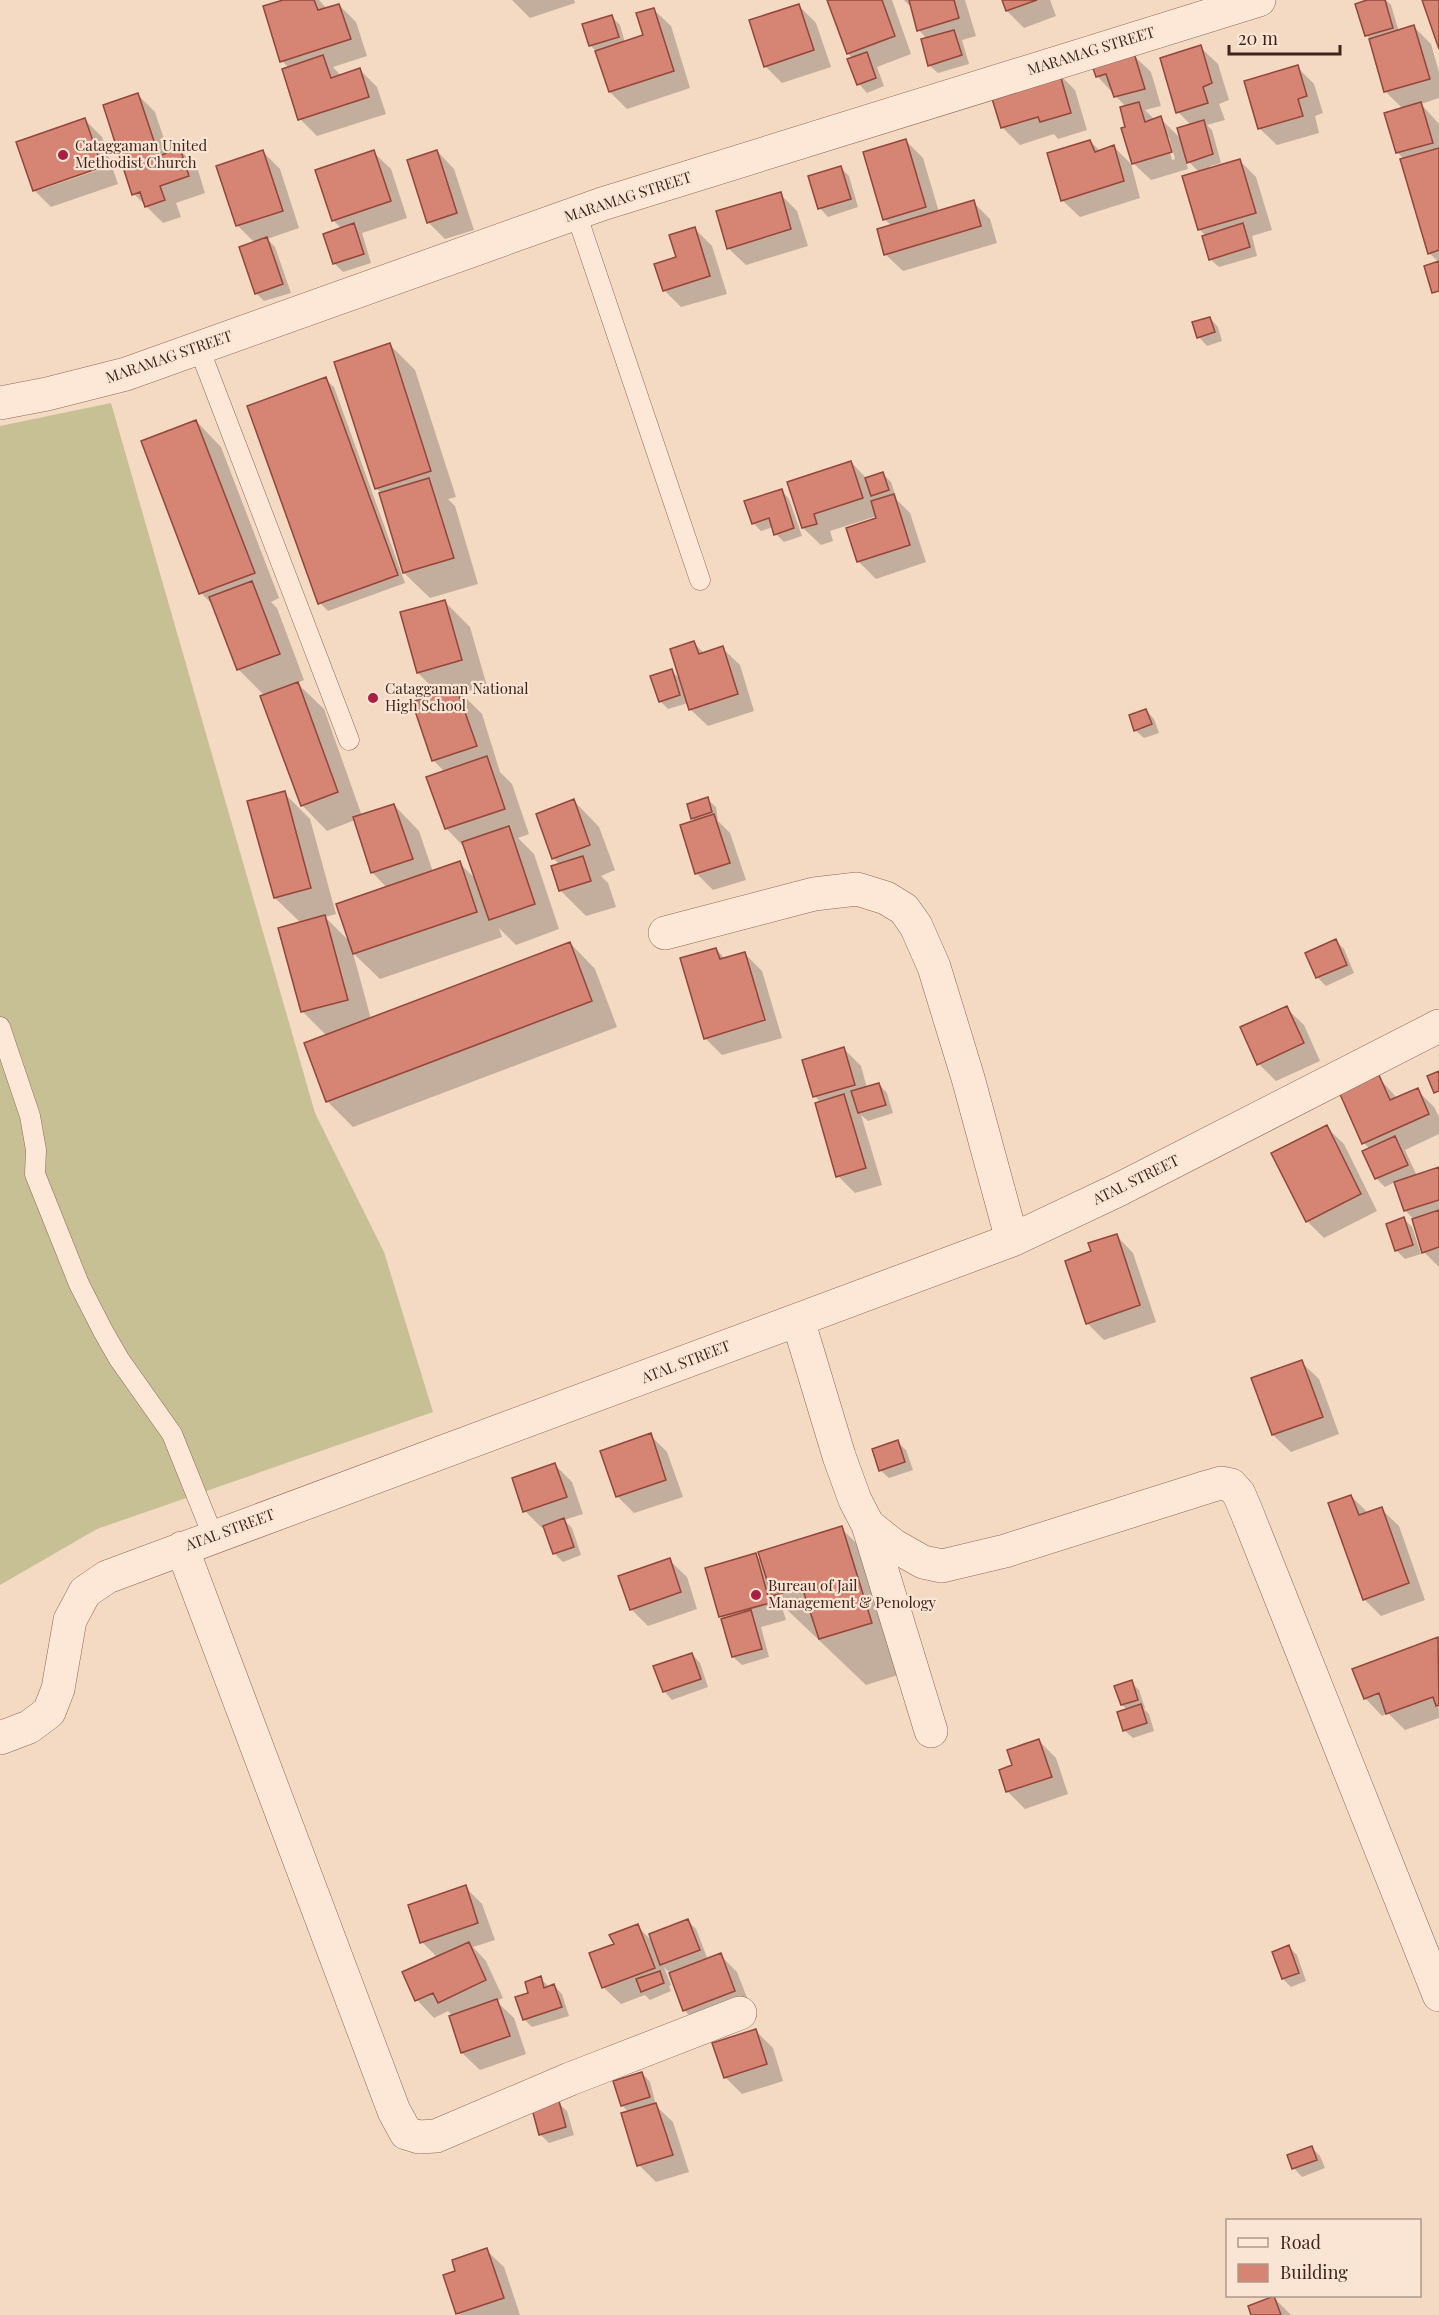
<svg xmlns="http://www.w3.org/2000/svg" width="1439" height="2315" font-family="'Playfair Display',serif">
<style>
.cemetery{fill:#c7c095}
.shadow{fill:#0003;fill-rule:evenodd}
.building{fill:#d68474;stroke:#93463a;stroke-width:1.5}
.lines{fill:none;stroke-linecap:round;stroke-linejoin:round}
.lane-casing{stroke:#916757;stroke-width:21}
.street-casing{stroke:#916757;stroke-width:34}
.lane{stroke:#fde8d8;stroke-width:20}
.street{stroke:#fde8d8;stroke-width:33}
.poi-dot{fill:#a81f43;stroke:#fae5d4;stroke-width:2}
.labels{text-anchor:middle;stroke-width:4.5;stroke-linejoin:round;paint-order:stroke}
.street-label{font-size:15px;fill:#3f251d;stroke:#fae5d4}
.poi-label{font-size:15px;fill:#3f251d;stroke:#fae5d4;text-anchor:start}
</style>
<rect width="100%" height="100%" fill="#f4d9c3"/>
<path class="cemetery" d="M111 403 315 1113 384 1252 433 1412 97 1529 0 1585V426Z"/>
<path class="shadow" d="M287 0H319L327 9 339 5 356 22 367 56 333 67 341 76 360 70 377 87 386 114 317 136 300 119 289 68 282 61Z
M512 0H574L575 3 530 18Z
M829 0H892L911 54 877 67 884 86 867 93 859 84 849 60 853 58 848 54Z
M904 0H965L976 36 962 40 969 64 938 73 929 65 927 39 919 30 913 9Z
M1003 0H1050L1056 16 1024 28 1007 11Z
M1373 0H1386L1391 5 1399 32 1414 27 1431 44 1439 72V98L1421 104 1439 124V262L1429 253 1405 160 1397 152 1403 109 1386 92 1370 39 1366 35Z
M799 6 816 23 831 67 782 83 765 66Z
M653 9 671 26 690 88 627 109 610 92 597 52 591 46 584 25 611 16 620 25 625 43 645 36Z
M1200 47 1218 64 1229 100 1219 104 1225 120 1207 125 1212 130 1221 163 1210 166 1211 169 1239 160 1256 177 1272 230 1252 236 1257 256 1219 267 1210 259 1206 236 1199 229V172L1185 158 1188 169 1151 180 1133 163 1126 107 1097 76 1133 55 1151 72 1161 106 1145 110 1155 120 1160 118 1182 140 1192 126 1178 112ZM1166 137H1169L1175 159 1172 160Z
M1297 67 1314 84 1323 113 1315 116 1319 133 1277 145 1259 128Z
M1058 73 1075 90 1087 130 1058 139 1054 134 1020 145 1003 128 992 93Z
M138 95 155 112 169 154 180 150 197 167 205 193 176 203 181 217 163 223 134 194Z
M85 120 102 137 118 184 51 207 34 190ZM109 163 110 166 42 189V186Z
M906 141 923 158 939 212 973 202 990 219 997 243 903 271 885 254 892 226 884 219Z
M1090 141 1100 151 1114 147 1131 164 1140 198 1080 217 1062 200Z
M437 151 454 169 474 230 445 239 428 222Z
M263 152 280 169 299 228 267 239 275 247 291 293 264 301 256 293 255 243 238 226 218 167Z
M373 152 391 169 407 218 362 233 371 263 343 272 335 264 325 234 342 229 333 220Z
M841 168 849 176 858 207 828 217 820 208Z
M780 194 797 211 808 246 746 265 728 248Z
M695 229 712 246 727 294 681 307 664 290 677 259Z
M1210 318 1218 327 1222 341 1207 346 1199 337Z
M390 345 415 370 456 497 448 499 455 506 478 584 430 598 403 572 381 493 376 488Z
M325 379 334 387 405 583 328 611 320 603Z
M196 421 221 447 279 598 271 602 277 608 304 680 297 683 324 709 362 816 394 805 419 831 433 872 459 863 477 880 465 848 446 828 445 772 434 761 414 703 439 694 418 673 445 602 470 627 487 686 461 693 482 714 500 772 512 784 529 834 518 838 534 854 559 929 516 945 499 928 502 937 380 979 353 953 371 1019 570 943 595 969 617 1027 353 1127 327 1101V1036L303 1012 280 929 301 923 275 898 284 793 310 819 336 914 325 917 350 942 387 888 372 872 355 820 327 831 302 805 265 696 238 669 215 607 201 593Z
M851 462 867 479 883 474 891 482 897 500 910 513 926 562 876 579 859 562 848 529 878 519 877 516 830 531 833 541 821 545 803 528 789 483Z
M781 490 789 499 802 536 784 542 776 534 773 527 761 531 753 523Z
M694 643 705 654 722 648 740 665 754 711 708 726 690 709 688 703 668 709 660 701 672 671 681 680Z
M1146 710 1154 719 1159 733 1144 738 1135 730Z
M707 799 716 807 718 821 730 833 746 880 713 890 696 873 695 821 692 818Z
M574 801 599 827 615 870 601 876 608 883 616 907 586 916 560 890V865L553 858Z
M1336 941 1344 949 1354 973 1326 986 1317 977Z
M716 949 725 959 744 953 762 971 782 1038 722 1055 705 1038Z
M1286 1008 1304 1025 1320 1061 1276 1081 1259 1064Z
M844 1049 861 1066 867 1088 879 1084 887 1093 893 1113 868 1121 861 1115 882 1185 855 1193 838 1176 821 1103 815 1096Z
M1378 1077 1397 1098 1417 1090 1434 1107 1439 1117V1134L1405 1150 1417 1176 1439 1168V1267L1424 1252 1415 1221 1405 1210 1395 1182 1385 1187 1376 1178 1364 1152 1370 1149 1364 1143 1341 1093Z
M1326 1127 1344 1144 1377 1211 1324 1238 1307 1221Z
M1404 1219 1412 1227 1421 1254 1405 1259 1396 1250Z
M1116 1235 1133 1253 1156 1322 1104 1340 1087 1323 1093 1252Z
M1301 1362 1319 1379 1339 1434 1291 1452 1273 1435 1253 1379Z
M650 1435 667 1452 683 1497 634 1513 617 1496Z
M897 1442 906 1450 913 1470 889 1478 880 1470Z
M555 1465 572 1482 583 1514 564 1520 572 1528 581 1555 563 1562 554 1553 545 1527 542 1528 525 1511Z
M1351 1496 1368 1513 1381 1509 1399 1526 1425 1600 1381 1616 1364 1599Z
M841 1528 887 1574 917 1669 866 1685 781 1604 786 1620 761 1627 769 1657 742 1665 733 1657 707 1569 755 1555 763 1563Z
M669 1560 687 1577 697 1609 648 1626 631 1609Z
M1437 1639 1439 1718 1405 1730 1388 1713 1382 1716 1365 1698Z
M692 1654 700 1663 708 1687 672 1700 664 1691Z
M1131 1682 1139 1690 1145 1708 1144 1709 1149 1714 1154 1731 1133 1738 1124 1730 1128 1710 1122 1705Z
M1039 1741 1056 1758 1068 1794 1025 1809 1008 1792 1001 1771 1014 1766Z
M465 1887 482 1904 495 1940 473 1947 486 1961 503 1998 496 2001 514 2018 526 2054 480 2070 462 2053 451 2017 453 2016 448 2011 434 2018 417 2000 404 1973 438 1958 422 1942Z
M688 1921 696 1929 708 1960 720 1955 737 1972 751 2008 701 2027 684 2010 670 1973 664 1967 671 1985 669 1986 671 1991 650 2000 645 1995 621 2004 603 1987 616 1945 637 1926 652 1941Z
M1289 1947 1297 1955 1306 1981 1291 1987 1283 1979Z
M540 1978 548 1986H554L562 1994 569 2016 532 2027 524 2019Z
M755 2030 773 2048 783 2081 742 2094 725 2077Z
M642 2073 650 2082 656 2106 673 2122 689 2172 656 2182 639 2165 629 2113 622 2105Z
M558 2103 567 2111 574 2135 549 2143 540 2134Z
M1312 2148 1320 2156 1325 2168 1302 2177 1294 2168Z
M486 2250 504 2267 520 2315H459L458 2313 457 2271Z
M1274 2298 1291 2315H1252Z"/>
<path class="building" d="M283 0H314L318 10 339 4 351 39 280 62 263 6Z
M827 0H882L895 36 847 54Z
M909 0H954L959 18 917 31Z
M1002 0H1037L1006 11Z
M1367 0H1385L1393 28 1365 36 1355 4Z
M1422 0H1439V49Z
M799 4 814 50 764 67 749 20Z
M654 8 674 71 609 92 595 51 643 35 636 13Z
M612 15 619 37 589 46 582 24Z
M1414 25 1430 79 1384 92 1369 39Z
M954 30 962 55 928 66 921 39Z
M1201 45 1212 83 1203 87 1208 103 1176 113 1160 58Z
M867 52 876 78 857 85 847 59Z
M1134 53 1145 89 1114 97 1106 74 1096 77 1089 56Z
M323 55 331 78 360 68 369 97 298 120 282 69Z
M1298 65 1307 96 1298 99 1303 116 1258 129 1244 81Z
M1059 71 1071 113 1040 122 1038 117 1001 128 990 92Z
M138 93 159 156 180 148 189 176 160 186 165 200 145 207 140 192 132 195 103 105Z
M1139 102 1145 122 1161 116 1172 152 1132 164 1121 128 1125 127 1120 107Z
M1421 102 1433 143 1396 153 1384 113Z
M85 118 102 167 33 191 16 142Z
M1204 120 1213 154 1187 163 1177 128Z
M906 139 926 207 883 220 863 152Z
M1090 140 1095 152 1114 145 1124 181 1061 201 1047 153Z
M1439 148V250L1428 254 1400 159Z
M263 150 283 211 236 226 216 166Z
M374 150 391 201 332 221 315 170Z
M437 150 457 213 427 223 407 160Z
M1240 159 1256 213 1198 230 1182 176Z
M841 166 851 199 818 209 808 176Z
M781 192 791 229 727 249 716 211Z
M974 200 981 226 884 255 877 229Z
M354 223 364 254 333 264 323 234Z
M1243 223 1250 247 1209 260 1202 236Z
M695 227 710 276 663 291 654 264 676 257 669 235Z
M267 237 283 284 255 294 239 247Z
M1439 261V291L1432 293 1424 266Z
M1210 317 1215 332 1197 338 1192 322Z
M390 343 431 471 375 489 334 362Z
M326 377 398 575 318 604 247 406Z
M196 420 255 573 199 594 141 441Z
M851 461 863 498 814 514 817 524 802 528 787 482Z
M883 472 889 490 871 496 865 478Z
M429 478 454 558 403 573 379 493Z
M782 489 794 528 774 535 769 518 752 524 744 501Z
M894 494 910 545 857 562 846 528 876 518 871 501Z
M252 581 280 654 237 670 209 597Z
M445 600 462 660 417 673 400 612Z
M694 641 699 654 723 646 738 694 689 710 670 649Z
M672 669 680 695 659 702 650 676Z
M298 682 338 792 301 806 260 696Z
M456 687 477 746 432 761 412 702Z
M1146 709 1152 724 1134 731 1129 715Z
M487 756 505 809 445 829 426 777Z
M285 791 311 888 274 898 247 801Z
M708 797 712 812 691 819 687 804Z
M574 799 590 845 552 859 536 814Z
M394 804 413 859 371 873 353 817Z
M714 814 730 863 695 874 680 825Z
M509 826 535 904 489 920 462 842Z
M583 856 591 881 559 891 551 866Z
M460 861 477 912 353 954 336 904Z
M325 915 348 1000 301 1012 278 928Z
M1336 939 1347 965 1316 978 1305 953Z
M570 942 592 1001 326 1102 304 1043Z
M716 948 720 959 745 952 765 1020 704 1039 680 958Z
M1287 1006 1304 1043 1257 1065 1240 1027Z
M844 1047 855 1085 813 1097 802 1060Z
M1439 1071V1091L1434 1093 1427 1076Z
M1379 1075 1390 1100 1418 1088 1429 1114 1362 1144 1339 1092Z
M879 1083 886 1105 858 1113 851 1091Z
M844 1094 866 1168 836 1177 815 1103Z
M1327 1125 1361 1194 1306 1222 1271 1153Z
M1395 1136 1408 1165 1375 1179 1362 1151Z
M1439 1167V1200L1404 1211 1394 1182Z
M1439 1210V1247L1422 1253 1412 1219Z
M1404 1217 1413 1245 1395 1251 1386 1224Z
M1117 1234 1140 1305 1086 1324 1065 1261 1091 1251 1088 1243Z
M1302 1360 1323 1417 1272 1435 1251 1378Z
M651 1433 666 1480 616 1497 600 1451Z
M898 1440 905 1462 879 1471 872 1449Z
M555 1463 567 1497 523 1512 512 1478Z
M1351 1495 1359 1515 1382 1507 1409 1583 1363 1600 1328 1503Z
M564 1518 574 1547 553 1554 543 1526Z
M842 1526 872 1623 819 1639 802 1587 772 1596 758 1552Z
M756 1553 770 1603 719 1617 705 1568Z
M670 1558 681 1592 630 1610 618 1576Z
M751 1610 762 1649 732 1657 721 1619Z
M1438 1637 1439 1705 1436 1706 1433 1697 1386 1714 1379 1693 1364 1699 1352 1669Z
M692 1653 701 1679 663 1692 653 1666Z
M1132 1680 1138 1700 1121 1705 1114 1686Z
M1141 1704 1147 1723 1123 1731 1117 1712Z
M1039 1739 1052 1777 1006 1792 999 1770 1012 1765 1007 1750Z
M466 1885 478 1923 420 1943 408 1905Z
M688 1919 700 1950 660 1965 649 1934Z
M638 1924 655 1968 602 1988 589 1953 614 1944 609 1935Z
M469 1942 486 1980 438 2003 433 1993 415 2001 402 1972Z
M1289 1945 1299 1973 1282 1979 1272 1952Z
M721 1953 735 1991 683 2011 669 1973Z
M660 1971 664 1983 641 1992 636 1979Z
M541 1976 544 1988 554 1984 562 2007 523 2020 515 1997 528 1993 525 1982Z
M497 1999 510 2036 461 2053 449 2016Z
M756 2029 767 2064 724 2078 712 2043Z
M642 2072 650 2097 621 2106 613 2081Z
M559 2101 566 2127 539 2135 532 2109Z
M656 2103 673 2155 637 2166 621 2113Z
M1312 2146 1317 2160 1292 2169 1287 2155Z
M487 2248 504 2298 456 2314 443 2275 455 2271 452 2260Z
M1274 2296 1281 2315H1251L1248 2306Z"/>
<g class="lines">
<g class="lane-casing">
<path id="lane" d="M576 213 700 580
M199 348 349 740
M0 1027 30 1116 36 1150 35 1174 79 1284 103 1331 119 1359 172 1434 213 1536"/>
</g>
<g class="street-casing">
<path id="street" d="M0 403 47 394 126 374 602 204 1259 0
M665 933 814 894 857 889 886 898 904 909 916 926 934 967 968 1078 1012 1240
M798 1320 839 1456 855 1500 868 1525 893 1545 923 1562 942 1566 1005 1551 1207 1487 1221 1483 1231 1485 1239 1494 1247 1513 1439 1995
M868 1525 931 1731
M182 1548 394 2111 406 2133 419 2137 436 2136 570 2079 740 2013
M0 1738 29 1727 49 1712 58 1689 70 1620 85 1592 107 1577 1012 1240 1118 1190 1439 1026"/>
</g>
<use href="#lane" class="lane"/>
<use href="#street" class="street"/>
</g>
<g class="poi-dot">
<circle cx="63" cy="155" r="6"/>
<circle cx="373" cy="698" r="6"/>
<circle cx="756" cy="1595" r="6"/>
</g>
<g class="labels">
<g class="street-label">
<text transform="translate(1091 51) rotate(-17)" y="5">MARAMAG STREET</text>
<text transform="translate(628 197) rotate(-18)" y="5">MARAMAG STREET</text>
<text transform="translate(169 357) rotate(-19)" y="5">MARAMAG STREET</text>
<text transform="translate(1136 1180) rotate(-26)" y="5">ATAL STREET</text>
<text transform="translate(686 1362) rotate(-21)" y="5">ATAL STREET</text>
<text transform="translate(230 1530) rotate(-20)" y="5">ATAL STREET</text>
</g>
<g class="poi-label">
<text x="75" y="151">Cataggaman United<tspan x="75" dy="17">Methodist Church</tspan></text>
<text x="385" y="694">Cataggaman National<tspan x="385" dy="17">High School</tspan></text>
<text x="768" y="1591">Bureau of Jail<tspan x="768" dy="17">Management &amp; Penology</tspan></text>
</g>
</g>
<rect x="1226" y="2219" width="195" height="78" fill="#fae5d4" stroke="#af988b" stroke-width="1.5"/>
<rect x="1238" y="2238" width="30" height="9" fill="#fde8d8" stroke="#af988b" stroke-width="1.5"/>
<text x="1280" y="2249" font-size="18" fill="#3f251d">Road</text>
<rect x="1238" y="2264" width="30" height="18" fill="#d68474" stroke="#af988b" stroke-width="1.5"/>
<text x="1280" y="2279" font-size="18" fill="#3f251d">Building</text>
<path d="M1229 45v9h111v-9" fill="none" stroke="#3f251d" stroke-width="3"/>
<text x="1238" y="45" font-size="18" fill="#3f251d" stroke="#fae5d4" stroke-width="4.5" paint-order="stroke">20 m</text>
</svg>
